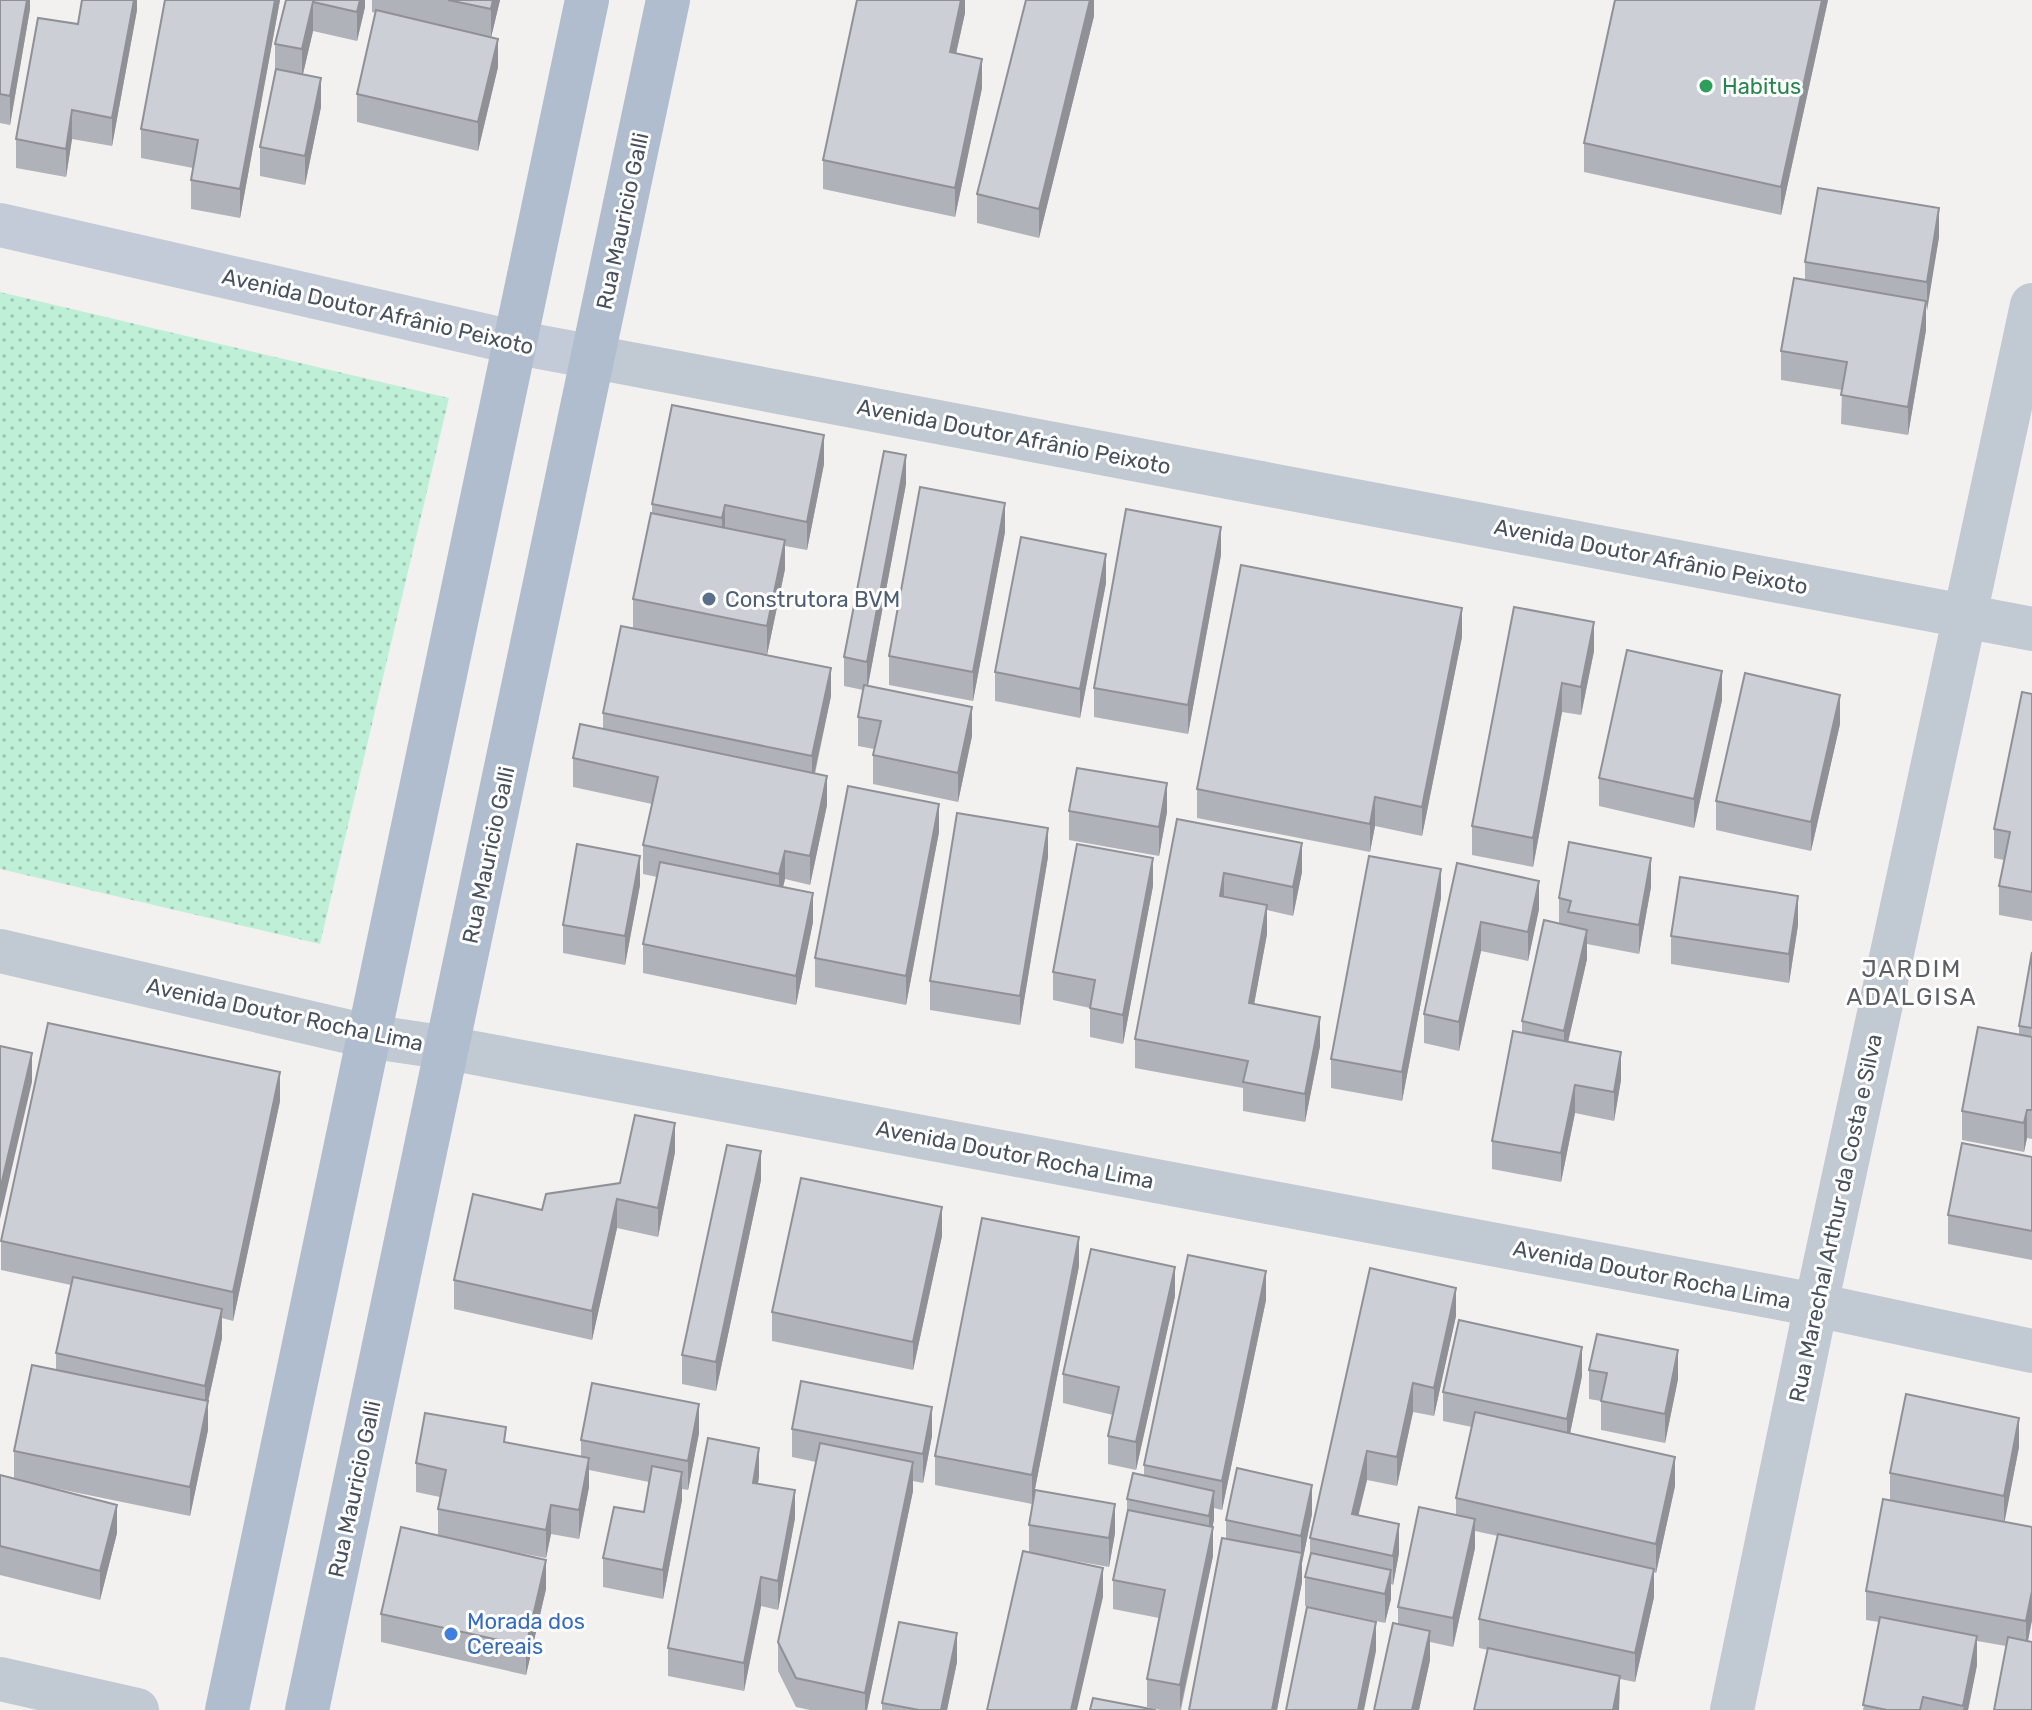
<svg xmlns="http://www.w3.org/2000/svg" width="2032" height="1710" font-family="Rubik,sans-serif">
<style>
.grass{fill:url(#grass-dots)}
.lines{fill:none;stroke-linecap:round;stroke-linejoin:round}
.street{stroke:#c1c9d2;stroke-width:44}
.secondary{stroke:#c3cbd9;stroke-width:44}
.primary{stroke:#b0bdcf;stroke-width:44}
.wall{fill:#afb2b8}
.shaded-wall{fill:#8f9196}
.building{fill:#cccfd6;stroke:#8f9196;stroke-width:2}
.leisure-dot{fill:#2e9e5b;stroke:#fff;stroke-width:3}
.service-dot{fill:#5c6f8a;stroke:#fff;stroke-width:3}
.shop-dot{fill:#3f7fe0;stroke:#fff;stroke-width:3}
.labels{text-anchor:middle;stroke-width:6;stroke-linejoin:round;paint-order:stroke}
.leisure-label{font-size:22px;fill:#27864d;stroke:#fff;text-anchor:start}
.street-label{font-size:22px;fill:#48515e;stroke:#fff}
.service-label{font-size:22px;fill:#4e5e75;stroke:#fff;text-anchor:start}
.shop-label{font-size:22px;fill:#366cbe;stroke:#fff;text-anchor:start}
.neighbourhood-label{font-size:24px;letter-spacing:2px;fill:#5d6066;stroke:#fff}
</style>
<defs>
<pattern id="grass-dots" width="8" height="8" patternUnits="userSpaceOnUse" patternTransform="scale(2)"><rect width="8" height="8" fill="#bff0d7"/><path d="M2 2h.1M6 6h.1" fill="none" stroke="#9dc5b2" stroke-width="1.8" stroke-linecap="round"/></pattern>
</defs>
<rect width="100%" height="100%" fill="#f3f1f0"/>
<path class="grass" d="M0 292 449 398 320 944 0 869Z"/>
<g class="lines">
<path class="street" d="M594 357 2032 629
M0 951 367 1036 448 1048 1816 1305 2032 1351
M0 1679 137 1710
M1732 1710 1816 1305 2032 305"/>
<path class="secondary" d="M0 225 513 342 594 357"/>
<path class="primary" d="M227 1710 587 0
M307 1710 668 0"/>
</g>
<path class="wall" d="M0 0H30V9L10 125 0 123Z
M137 0V10L112 146 72 139 66 177 16 168V139L78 24Z
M280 0 240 218 191 209V180L193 168 141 158V129Z
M286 0H365V7L357 41 313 31 303 74 321 107 305 185 260 176V147L275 70V44Z
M372 0H500L491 37 498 67 478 151 357 122V94L376 13 372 12Z
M965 0V13L956 53 982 88 955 217 823 189V160Z
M1094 0V16L1039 238 977 223V194Z
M1615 0H1828L1781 215 1584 172V143Z
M1939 237 1926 311V330L1908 435 1841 424 1842 390 1781 380V351L1805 280V262Z
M824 464 807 550 785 546V569L767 655 831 696 815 774 827 805 810 885 785 879 783 887 813 922 796 1005 643 973V944L657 877 643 874V845L652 804 573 787V758L603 729V713L633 628V599L652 513V504Z
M906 484 868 685 972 736 958 802 873 784V755L874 749 858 746V717L863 690 844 686V657Z
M1005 532 973 701 889 685V656Z
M1221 555 1188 734 1094 717V688Z
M1106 583 1080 718 995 701V672Z
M1514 607 1594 651 1581 715 1562 712 1533 867 1472 855V826Z
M1462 637 1422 836 1375 826 1370 852 1197 818V789Z
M2032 694V921L1999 915V886L2004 860 1994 858V829Z
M1722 700 1694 828 1599 806V778Z
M1840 724 1811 851 1716 830V801Z
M1069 811 1167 812 1159 856 1069 840Z
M1177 819 1302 872 1293 916 1267 910V934L1254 1004 1320 1046 1305 1122 1243 1111V1088L1135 1068V1039Z
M939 832 906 1005 815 987V958Z
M1048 857 1020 1025 930 1010V981Z
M1457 863 1539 909 1528 961 1481 951 1459 1051 1424 1043V1014Z
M640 885 625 965 563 953V925Z
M1153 886 1123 1044 1090 1037V1008L1053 1000V972Z
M1651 887 1639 954 1587 944V959L1568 1041 1621 1080 1614 1121 1575 1113 1561 1182 1492 1169V1141L1522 1033V1021L1559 923V898Z
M1441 898 1402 1101 1331 1088V1059Z
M1798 925 1789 983 1671 964V936Z
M2032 952V1139L2027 1138 2024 1152 1962 1140V1111L2019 1034V1026Z
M280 1101 233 1321 222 1318V1338L208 1402V1430L190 1516 25 1482 117 1533 100 1600 0 1575V1475L14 1479V1451L56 1370V1353L71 1285 1 1270V1241Z
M675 1152 658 1237 617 1228 592 1340 454 1309V1280L542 1210 620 1183Z
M2032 1157V1260L1948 1244V1215Z
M761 1180 716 1391 682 1384V1355Z
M942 1236 913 1370 772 1341V1312Z
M1079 1266 1032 1504 935 1485V1456Z
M1175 1296 1136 1470 1108 1464V1436L1113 1415 1063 1403V1374Z
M1266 1300 1222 1510 1214 1508 1212 1527 1213 1556 1181 1710H1160L1147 1707V1679L1159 1618 1113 1609V1580L1127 1512V1499L1144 1476V1465Z
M1456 1316 1434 1416 1413 1412 1397 1486 1367 1480 1358 1515 1399 1553 1393 1585 1391 1584V1599L1385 1623 1305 1606V1577L1310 1556V1538Z
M1589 1370 1678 1379 1665 1443 1601 1430V1401L1589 1399Z
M1582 1376 1570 1433 1675 1486 1656 1573 1654 1572V1597L1635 1682 1620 1679 1619 1710H1474L1488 1650 1479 1648V1619L1498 1536 1475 1531V1548L1453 1647 1430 1642V1660L1419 1710H1374L1398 1624V1607L1456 1515V1498L1472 1427 1443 1421V1392Z
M792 1429 932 1436 923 1483 913 1481V1491L867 1710H810L796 1707 778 1671V1642L816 1462 792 1457Z
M699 1433 688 1490 682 1489V1500L663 1599 603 1587V1558L644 1512 649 1482 589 1470V1487L579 1539 551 1534 546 1558 509 1551 546 1589 526 1675 381 1642V1614L438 1535V1509L440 1497 416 1492V1463L506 1443 581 1457V1440Z
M2019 1447 2004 1522 2032 1527V1620L2028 1641 2006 1646 1977 1641V1665L1968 1710H1863L1879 1622 1866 1620V1591L1890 1500V1473Z
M759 1477 758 1483 795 1518 778 1610 761 1606 744 1691 668 1676V1648Z
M1312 1514 1302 1563V1582L1277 1710H1189L1226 1539V1520Z
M1029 1525 1115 1533 1109 1567 1053 1557 1103 1597 1029 1552Z
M957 1662 947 1710H882V1703Z"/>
<path class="shaded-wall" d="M27 0H30V9L10 125V96Z
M134 0H137V10L112 146V118Z
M275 0H280L240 218V189Z
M360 0H365V7L357 41V12Z
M493 0H500L491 38V9Z
M961 0H965V13L950 81V52Z
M1090 0H1094V16L1039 238V209Z
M1822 0H1828L1781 215V187Z
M313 2V31L302 78V49Z
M498 39V67L478 151V122Z
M982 59V88L955 217V188Z
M321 78V107L305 185V156Z
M72 110V139L66 177V149Z
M1939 208V237L1927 311V282Z
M1926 301V330L1908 435V407Z
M824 435V464L807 550V522Z
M906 455V484L867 691V662Z
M1005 503V532L973 701V672Z
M725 505V534L722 547V518Z
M1221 527V555L1188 734V705Z
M785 540V569L767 655V626Z
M1106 554V583L1080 718V689Z
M1462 608V637L1422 836V807Z
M1594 622V651L1581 715V687Z
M831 668V696L812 784V756Z
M1722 671V700L1694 828V799Z
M1562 683V712L1533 867V838Z
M1840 695V724L1811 851V822Z
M972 707V736L958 802V773Z
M827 776V805L810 885V856Z
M1167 783V812L1159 856V827Z
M1375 797V826L1370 852V824Z
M939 804V832L906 1005V976Z
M1048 828V857L1020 1025V996Z
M1302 843V872L1293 916V887Z
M785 851V879L779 903V874Z
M640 856V885L625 965V936Z
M1153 858V886L1123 1044V1015Z
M1651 858V887L1639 954V925Z
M1441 869V898L1402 1101V1072Z
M1224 873V902L1220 896Z
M1539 881V909L1528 961V932Z
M813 893V922L796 1005V976Z
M1798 896V925L1789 983V954Z
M1267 905V934L1249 1032V1003Z
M1481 922V951L1459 1051V1022Z
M1587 930V959L1564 1060V1031Z
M1320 1017V1046L1305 1122V1094Z
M1621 1052V1080L1614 1121V1092Z
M32 1053V1082L0 1219V1190Z
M280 1072V1101L233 1321V1292Z
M1575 1085V1113L1561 1182V1153Z
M2027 1110V1138L2024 1152V1123Z
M675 1123V1152L658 1237V1208Z
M761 1151V1180L716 1391V1362Z
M617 1199V1228L592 1340V1311Z
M942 1207V1236L913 1370V1342Z
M1079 1237V1266L1032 1504V1475Z
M1175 1267V1296L1136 1470V1442Z
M1266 1271V1300L1222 1510V1481Z
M1456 1288V1316L1434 1416V1388Z
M222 1309V1338L208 1402V1430L190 1516V1487L205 1414V1386Z
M1582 1347V1376L1567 1448V1419Z
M1678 1350V1379L1665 1443V1414Z
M1413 1383V1412L1397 1486V1457Z
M699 1404V1433L688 1490V1461Z
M932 1407V1436L923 1483V1454Z
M2019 1418V1447L2004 1525V1496Z
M759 1448V1477L753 1511V1483Z
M1367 1451V1480L1352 1542V1514Z
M1675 1457V1486L1656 1573V1544Z
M589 1458V1487L579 1539V1510Z
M913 1462V1491L867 1710H865V1693Z
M682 1472V1500L663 1599V1570Z
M1312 1485V1514L1302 1563V1582L1277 1710H1272L1301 1556V1536Z
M795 1490V1518L778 1610V1581Z
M1214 1491V1520L1209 1545V1516Z
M1115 1504V1533L1109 1567V1538Z
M117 1505V1533L100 1600V1571Z
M551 1505V1534L546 1558V1530Z
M1475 1519V1548L1453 1647V1618Z
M1399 1524V1553L1393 1585V1556Z
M1213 1527V1556L1180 1710V1685Z
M546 1560V1589L526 1675V1646Z
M1103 1568V1597L1077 1710H1071Z
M1654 1569V1597L1635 1682V1653Z
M1391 1570V1599L1385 1623V1594Z
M761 1577V1606L744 1691V1663Z
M2032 1591V1620L2026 1650V1621Z
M1376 1622V1651L1364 1710H1358Z
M1430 1631V1660L1419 1710H1412Z
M957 1633V1662L947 1710H941Z
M1977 1636V1665L1968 1710H1963Z
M1620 1676 1619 1710H1613Z"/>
<path class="building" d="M0 0H27L10 96 0 94Z
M82 0H134L112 118 72 110 66 149 16 139 38 18 78 24Z
M165 0H275L240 189 191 180 198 140 141 129Z
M286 0H360L357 12 313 2 302 49 275 44Z
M448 0H493L491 9Z
M857 0H961L950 52 982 59 955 188 823 160Z
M1026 0H1090L1039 209 977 194Z
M1615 0H1822L1781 187 1584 143Z
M376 10 498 39 478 122 357 94Z
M276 69 321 78 305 156 260 147Z
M1818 188 1939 208 1927 282 1805 262Z
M1794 278 1926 301 1908 407 1841 395 1847 362 1781 351Z
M672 405 824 435 807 522 725 505 722 518 652 504Z
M884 451 906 455 867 662 844 657Z
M920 487 1005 503 973 672 889 656Z
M1126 509 1221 527 1188 705 1094 688Z
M651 513 785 540 767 626 633 599Z
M1021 537 1106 554 1080 689 995 672Z
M1241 565 1462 608 1422 807 1375 797 1370 824 1197 789Z
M1514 607 1594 622 1581 687 1562 683 1533 838 1472 826Z
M621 626 831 668 812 756 603 713Z
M1627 650 1722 671 1694 799 1599 778Z
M1745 673 1840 695 1811 822 1716 801Z
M864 685 972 707 958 773 873 755 881 721 858 717Z
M2022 692 2032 694V892L1999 886 2010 832 1994 829Z
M580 724 827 776 810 856 785 851 779 874 643 845 658 777 573 758Z
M1077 768 1167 783 1159 827 1069 811Z
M848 786 939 804 906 976 815 958Z
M957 813 1048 828 1020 996 930 981Z
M1177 819 1302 843 1293 887 1224 873 1220 896 1267 905 1249 1003 1320 1017 1305 1094 1243 1082 1248 1061 1135 1039Z
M1569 842 1651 858 1639 925 1568 912 1571 901 1559 898Z
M577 844 640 856 625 936 563 925Z
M1077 844 1153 858 1123 1015 1090 1008 1095 980 1053 972Z
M1369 856 1441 869 1402 1072 1331 1059Z
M660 862 813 893 796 976 643 944Z
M1457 863 1539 881 1528 932 1481 922 1459 1022 1424 1014Z
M1680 877 1798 896 1789 954 1671 936Z
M1544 920 1587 930 1564 1031 1522 1021Z
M2032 952V1028L2019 1026Z
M48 1023 280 1072 233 1292 1 1241Z
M1978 1027 2032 1037V1110H2027L2024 1123 1962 1111Z
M1513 1031 1621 1052 1614 1092 1575 1085 1561 1153 1492 1141Z
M0 1046 32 1053 0 1190Z
M635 1115 675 1123 658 1208 617 1199 592 1311 454 1280 473 1194 542 1210 546 1194 620 1183Z
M1962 1143 2032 1157V1231L1948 1215Z
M727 1145 761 1151 716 1362 682 1355Z
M801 1178 942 1207 913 1342 772 1312Z
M982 1218 1079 1237 1032 1475 935 1456Z
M1091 1249 1175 1267 1136 1442 1108 1436 1119 1387 1063 1374Z
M1188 1255 1266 1271 1222 1481 1144 1465Z
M1370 1268 1456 1288 1434 1388 1413 1383 1397 1457 1367 1451 1352 1514 1399 1524 1393 1556 1310 1538Z
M73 1277 222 1309 205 1386 56 1353Z
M1459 1320 1582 1347 1567 1419 1443 1392Z
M1597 1334 1678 1350 1665 1414 1601 1401 1607 1373 1589 1370Z
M32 1365 208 1401 190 1487 14 1451Z
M801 1381 932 1407 923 1454 792 1429Z
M592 1383 699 1404 688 1461 581 1440Z
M1906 1394 2019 1418 2004 1496 1890 1473Z
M1475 1412 1675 1457 1656 1544 1456 1498Z
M425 1413 506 1427 504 1442 589 1458 579 1510 551 1505 546 1530 438 1509 446 1470 416 1463Z
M708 1438 759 1448 753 1483 795 1490 778 1581 761 1577 744 1663 668 1648Z
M820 1443 913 1462 865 1693 796 1678 778 1642Z
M652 1466 682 1472 663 1570 603 1558 614 1507 644 1512Z
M1237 1468 1312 1485 1301 1536 1226 1520Z
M1133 1473 1214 1491 1209 1516 1127 1499Z
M0 1475 117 1505 100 1571 0 1546Z
M1035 1490 1115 1504 1109 1538 1029 1525Z
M1883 1499 2032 1527V1591L2026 1621 1866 1591Z
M1419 1507 1475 1519 1453 1618 1398 1607Z
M1128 1510 1213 1527 1180 1685 1147 1679 1165 1590 1113 1580Z
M401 1527 546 1560 526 1646 381 1614Z
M1498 1534 1654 1569 1635 1653 1479 1619Z
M1222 1538 1302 1553 1272 1710H1189Z
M1023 1551 1103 1568 1071 1710H987Z
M1311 1553 1391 1570 1385 1594 1305 1577Z
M1307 1607 1376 1622 1358 1710H1286Z
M1880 1617 1977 1636 1963 1706 1923 1697 1920 1710H1887L1863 1705Z
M899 1622 957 1633 941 1710H919L882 1703Z
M1393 1623 1430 1631 1412 1710H1374Z
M2008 1637 2032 1642V1710H1994Z
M1488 1648 1620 1676 1613 1710H1474Z
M1093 1698 1156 1710H1090Z"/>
<circle class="leisure-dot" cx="1706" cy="86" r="8"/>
<circle class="service-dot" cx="709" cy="599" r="8"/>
<circle class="shop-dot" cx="451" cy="1634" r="8"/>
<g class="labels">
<g class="leisure-label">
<text x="1722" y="94">Habitus</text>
</g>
<g class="street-label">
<text transform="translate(622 221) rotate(-78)" y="8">Rua Mauricio Galli</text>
<text transform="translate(378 311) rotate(13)" y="8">Avenida Doutor Afrânio Peixoto</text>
<text transform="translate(1014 436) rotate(11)" y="8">Avenida Doutor Afrânio Peixoto</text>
<text transform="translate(1651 556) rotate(11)" y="8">Avenida Doutor Afrânio Peixoto</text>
<text transform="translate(488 855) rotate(-78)" y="8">Rua Mauricio Galli</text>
<text transform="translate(285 1014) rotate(12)" y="8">Avenida Doutor Rocha Lima</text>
<text transform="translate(1015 1154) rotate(11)" y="8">Avenida Doutor Rocha Lima</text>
<text transform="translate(1835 1218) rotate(-78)" y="8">Rua Marechal Arthur da Costa e Silva</text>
<text transform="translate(1652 1274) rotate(11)" y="8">Avenida Doutor Rocha Lima</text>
<text transform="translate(354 1489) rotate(-78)" y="8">Rua Mauricio Galli</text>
</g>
<g class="service-label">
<text x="725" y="607">Construtora BVM</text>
</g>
<g class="shop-label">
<text x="467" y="1629">Morada dos<tspan x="467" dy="25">Cereais</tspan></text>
</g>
<g class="neighbourhood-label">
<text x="1912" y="977">JARDIM<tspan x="1912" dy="28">ADALGISA</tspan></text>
</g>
</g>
</svg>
